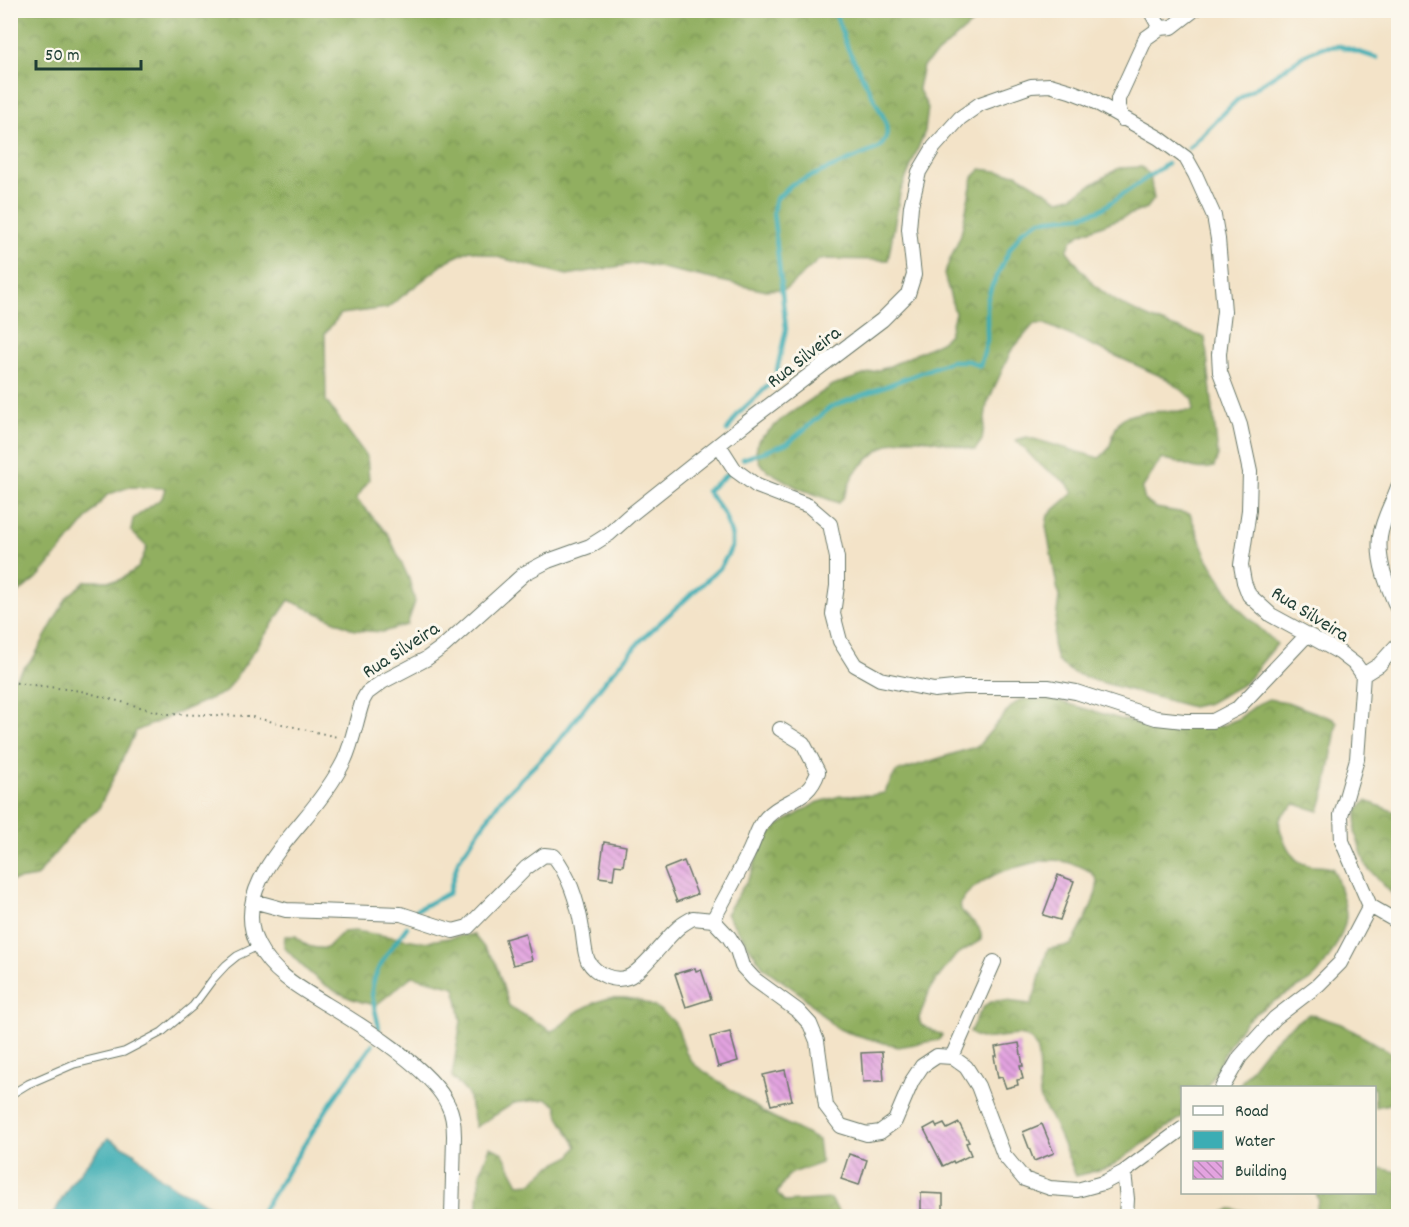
<svg xmlns="http://www.w3.org/2000/svg" width="1409" height="1227" font-family="Dekko,sans-serif">
<style>
.forest{fill:url(#forest-crowns);stroke:#58764a;stroke-width:1.5}
.water{fill:#3cadb4;stroke:#2e7574;stroke-width:1.5}
.lines{fill:none;stroke-linecap:round;stroke-linejoin:round}
.stream{stroke:#3cadb4;stroke-width:4.5}
.building{fill:url(#building-back-hatch)}
.service-casing{stroke:#697768;stroke-width:9}
.minor-casing{stroke:#697768;stroke-width:16}
.path{stroke:#697768;stroke-width:2;stroke-dasharray:1.5 4.5;stroke-linecap:butt}
.service{stroke:#fff;stroke-width:7}
.minor{stroke:#fff;stroke-width:14}
.labels{text-anchor:middle;stroke-width:6;stroke-linejoin:round;paint-order:stroke}
.street-label{font-size:20px;fill:#1f3d34;stroke:#fbf7ec}
</style>
<defs>
<pattern id="forest-crowns" width="20" height="18" patternUnits="userSpaceOnUse" patternTransform="scale(1.5)"><rect width="20" height="18" fill="#91af61"/><path d="M2 6a3 3 0 1 1 6 0M12 15a3 3 0 1 1 6 0" fill="none" stroke="#769051"/></pattern>
<pattern id="building-back-hatch" width="6" height="6" patternUnits="userSpaceOnUse" patternTransform="scale(1.5)"><rect width="6" height="6" fill="#e3a3e0"/><path d="M-1 5l2 2M0 0l6 6M5-1l2 2" fill="none" stroke="#b786b6"/></pattern>
</defs>
<rect width="100%" height="100%" fill="#fbf7ec"/>
<filter id="ink" filterUnits="userSpaceOnUse"><feTurbulence type="fractalNoise" baseFrequency=".0167" numOctaves="2"/><feDisplacementMap in="SourceGraphic" scale="12" xChannelSelector="R" yChannelSelector="G"/><feConvolveMatrix kernelMatrix="1 2 1 2 8 2 1 2 1" color-interpolation-filters="sRGB"/></filter>
<filter id="wash" filterUnits="userSpaceOnUse"><feTurbulence type="fractalNoise" baseFrequency=".008" numOctaves="4" result="noise"/><feDisplacementMap in="SourceGraphic" scale="24" xChannelSelector="R" yChannelSelector="G"/><feGaussianBlur stdDeviation="1.35" result="paint"/><feColorMatrix in="noise" values="0 0 0 0 0 0 0 0 0 0 0 0 0 0 0 0 0 1.4 0 .05"/><feComposite in="paint" operator="in"/></filter>
<g filter="url(#wash)">
<rect width="100%" height="100%" fill="#f3e3c8"/>
<path class="forest" d="M11 10H969L975 21 923 66 918 88 928 108 925 131 900 193 888 260 820 259 786 289 762 290 639 263 567 275 470 250 449 260 387 308 341 314 325 333 326 401 367 457 369 480 356 499 388 534 409 579 415 602 407 625 383 632 355 630 289 600 226 692 136 731 98 810 79 824 36 877 11 881V682L34 657 67 597 86 581H118L138 568 147 547 131 531 133 519 162 498 165 488 129 487 107 495 40 575 11 599Z
M1142 167 1150 176 1154 199 1147 208 1082 233 1072 240 1067 251C1077 263 1086 278 1098 288 1126 312 1170 327 1205 337L1218 456 1214 467C1195 473 1182 460 1161 459L1142 489 1145 501 1156 508 1190 514 1207 558 1238 608 1277 644 1245 683 1209 703 1192 707 1093 680 1072 672 1057 661 1053 644 1059 597 1046 526 1048 515 1073 493 1067 483 1039 464 1016 440 1027 437 1099 458C1115 447 1110 435 1119 422 1129 408 1177 412 1193 411V399L1167 379 1045 324H1034L1011 351 987 404 982 440 975 450C952 445 921 434 897 441 883 444 866 461 856 471 849 480 849 492 839 503L798 488 768 471 760 463 756 452 758 441 783 418 833 385 888 367 941 342 949 334 955 313 944 274 961 234 973 177 981 169 1017 174 1059 200 1071 197 1119 168Z
M1025 699 1055 700 1155 729 1221 726 1238 719 1258 704 1269 699 1287 702 1333 719 1337 723 1326 788 1319 811 1295 804C1291 808 1284 812 1281 817 1275 827 1290 857 1300 862 1309 868 1322 865 1332 868L1335 873C1339 886 1345 901 1346 914 1347 930 1323 973 1309 981 1290 993 1269 1002 1251 1017 1232 1033 1219 1066 1207 1087L1182 1088V1117L1110 1167 1076 1176C1068 1157 1061 1138 1052 1120 1049 1113 1043 1107 1041 1100 1036 1085 1043 1053 1032 1041 1016 1025 985 1049 970 1032 987 992 992 1000 1031 1004 1039 986 1041 967 1048 949L1071 945C1079 933 1099 895 1097 882 1095 867 1063 860 1050 860 1042 860 1004 870 996 874 986 879 964 892 961 903 956 917 985 921 981 940L956 955 931 987 919 1018 921 1025 942 1035 939 1040 933 1041 898 1047 846 1032 835 1027 802 995 764 968 726 914 751 874 763 841 779 825 816 803 840 796 872 795 884 793 896 772 978 746 1010 708 1019 700Z
M1366 801 1398 813V900L1366 866 1355 832 1358 809Z
M355 931 424 942 473 934 495 961 509 1006 551 1031C565 1026 568 1016 580 1010 588 1006 601 999 610 998 634 996 656 1004 673 1021 683 1031 680 1051 695 1065L765 1113 818 1140 821 1163 789 1174 777 1193 785 1202 831 1199 841 1216H477L480 1173 490 1147 502 1152 519 1184 532 1183 549 1167 571 1156 577 1146 559 1117 557 1106 547 1099 514 1103 476 1127 468 1094 452 1077 461 1021 455 987 412 976 376 1005C336 999 310 976 284 947L285 936H296C305 947 313 949 327 948L343 932Z
M1310 1014 1341 1024 1398 1057V1102L1375 1107 1374 1088 1238 1087C1257 1059 1278 1030 1310 1014Z
M1375 1167 1398 1172V1216H1313L1319 1200 1316 1193 1374 1192Z
M1230 1209 1254 1212 1269 1216H1218Z"/>
<path class="water" d="M108 1138 133 1152 160 1177 178 1189 197 1198 224 1216H52L72 1182Z"/>
<g class="lines">
<path class="stream" d="M1189 148 1237 100 1308 53 1323 47 1340 46 1377 58
M727 431 738 414 775 379 786 329 773 211 776 199 792 184 879 148C888 138 888 133 885 120L848 49 834 10
M743 459 788 443 831 407 951 361H969L980 366 987 341V301L991 288 1010 249 1023 230 1041 220 1080 216 1100 210 1167 164
M416 910 449 893 458 861 501 799 557 743 605 681 641 640 720 568 732 547V536L724 514 707 491 730 472
M379 1028C377 1016 372 1002 372 990 374 967 394 945 407 927
M259 1216 332 1101 372 1045"/>
</g>
<g id="blocks">
<path class="building" d="M604 842 626 846 623 866 615 865 613 879 599 877Z
M684 861 697 894 677 902 664 869Z
M1058 875 1074 881 1060 920 1043 915Z
M525 933 532 960 513 965 505 939Z
M695 968 696 971 701 969 711 999 686 1007 675 974Z
M730 1032 738 1061 718 1067 710 1037Z
M1019 1043 1023 1066H1020L1023 1079 1017 1080 1018 1085 1006 1088 1002 1077 998 1078 994 1056H997L995 1047Z
M882 1052 884 1081 863 1082 861 1053Z
M785 1070 792 1100 771 1105 763 1075Z
M935 1123 937 1127 944 1124 947 1129 959 1123 969 1142 966 1143 971 1155 954 1163 953 1161 943 1166 924 1129Z
M1042 1124 1054 1153 1034 1161 1023 1132Z
M849 1154 867 1160 859 1185 841 1179Z
M921 1193 943 1194V1211L921 1210Z"/>
</g>
</g>
<g filter="url(#ink)">
<use href="#blocks" fill-opacity="0" stroke="#697768" stroke-width="1.5"/>
<g class="lines">
<g class="service-casing">
<path id="service" d="M10 1095 28 1084 74 1064 124 1052 162 1032 193 1006 213 979 226 965 237 956 258 946"/>
</g>
<g class="minor-casing">
<path id="minor" d="M1150 10 1160 28
M1122 119 1118 106V99L1146 38 1160 28 1172 27 1194 10
M719 445 735 470 757 486 809 506 830 524 837 558V586L833 614 840 641 855 665 880 679 934 690 963 687H1048L1076 692 1156 718 1184 721H1213L1238 708 1307 635
M1398 487C1393 502 1382 520 1380 537 1377 563 1388 587 1398 610
M1363 675 1357 759 1341 815 1342 841 1370 906 1398 922
M1363 675 1379 665 1398 644
M253 901 286 910 401 914 453 931 468 927 526 868 544 855 554 856C570 877 578 903 582 929 584 939 584 952 588 961 595 973 613 983 628 977 643 971 664 940 678 928 682 924 688 921 693 918L713 920 729 937 737 950 742 966 754 979 798 1011 810 1024 817 1041 826 1106 841 1126 867 1134 880 1132 895 1121 912 1081 922 1066 937 1056 952 1057 966 1067 978 1086 1004 1155 1024 1179 1050 1188 1077 1190 1103 1183 1124 1172
M713 920C725 898 737 876 748 854 755 841 757 827 767 817 786 797 808 802 818 772L803 743 780 729
M952 1057 994 962
M1222 1088 1240 1057 1275 1018 1318 985 1340 963 1370 906
M452 1216 454 1136C454 1125 453 1114 448 1105 431 1068 361 1025 326 1004 301 989 272 973 258 945 235 901 273 856 300 824 316 805 333 783 344 761 353 742 356 720 363 700L367 693 382 682 426 659 444 646 525 573 548 561 590 546 609 534 629 516 746 423 882 320 908 294 914 275 909 229 911 206 919 172 934 147 960 118 980 104 1031 86 1050 85 1070 91 1088 98 1159 138 1186 158 1195 174 1214 216 1218 239 1224 311 1219 354 1220 372 1240 425 1250 472 1249 510 1241 565 1244 582 1249 595 1271 615 1339 652 1356 665 1363 675
M1126 1216 1127 1199 1124 1172 1182 1129"/>
</g>
<path class="path" d="M10 682 81 691 166 714 248 716 337 737"/>
<use href="#service" class="service"/>
<use href="#minor" class="minor"/>
</g>
</g>
<g class="labels">
<g class="street-label">
<text transform="translate(803 356) rotate(-38)" y="7">Rua Silveira</text>
<text transform="translate(1311 613) rotate(32)" y="7">Rua Silveira</text>
<text transform="translate(400 649) rotate(-33)" y="7">Rua Silveira</text>
</g>
</g>
<rect width="1409" height="1227" fill="none" stroke="#fbf7ec" stroke-width="36"/>
<rect x="1181" y="1086" width="195" height="108" fill="#fbf7ec" stroke="#a3ada2" stroke-width="1.5"/>
<rect x="1193" y="1106" width="30" height="9" fill="#ffffff" stroke="#a3ada2" stroke-width="1.5"/>
<text x="1235" y="1116" font-size="18" fill="#1f3d34">Road</text>
<rect x="1193" y="1131" width="30" height="18" fill="#3cadb4" stroke="#a3ada2" stroke-width="1.5"/>
<text x="1235" y="1146" font-size="18" fill="#1f3d34">Water</text>
<rect x="1193" y="1161" width="30" height="18" fill="url(#building-back-hatch)" stroke="#a3ada2" stroke-width="1.5"/>
<text x="1235" y="1176" font-size="18" fill="#1f3d34">Building</text>
<path d="M36 60v9h105v-9" fill="none" stroke="#1f3d34" stroke-width="3"/>
<text x="45" y="60" font-size="18" fill="#1f3d34" stroke="#fbf7ec" stroke-width="4.5" paint-order="stroke">50 m</text>
</svg>
